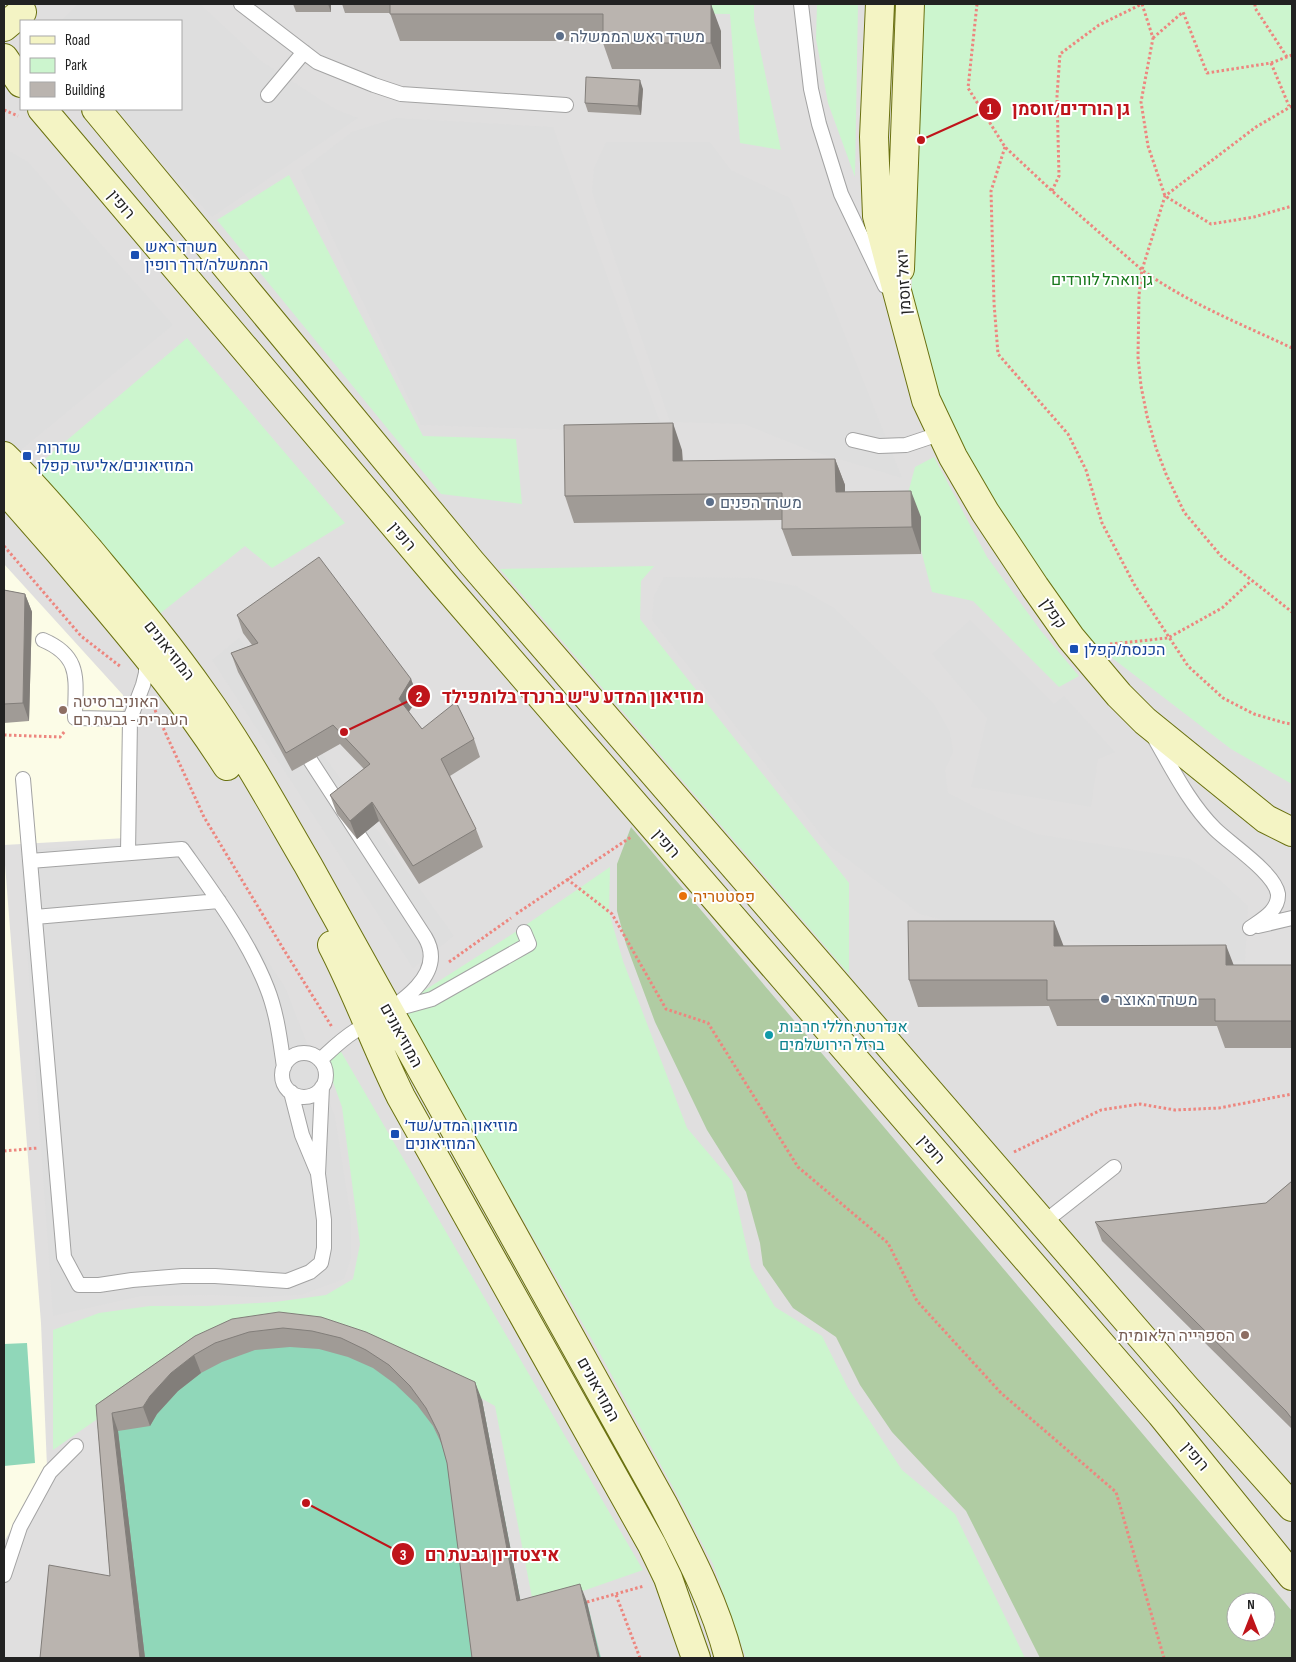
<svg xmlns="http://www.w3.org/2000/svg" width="1296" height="1662" font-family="'Sofia Sans Condensed',Heebo,sans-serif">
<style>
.residential{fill:#e0dfdf;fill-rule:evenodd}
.education{fill:#fcfce7}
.forest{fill:#b0cca3;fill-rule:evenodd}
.park{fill:#ccf5ce}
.pitch{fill:#90d7b9}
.parking{fill:#dedede}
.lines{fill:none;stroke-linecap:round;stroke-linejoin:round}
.lane-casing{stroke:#a3a3a3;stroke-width:16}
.secondary-casing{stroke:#6a7110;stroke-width:30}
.path{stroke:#ed867f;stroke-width:3;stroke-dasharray:2.5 2.5;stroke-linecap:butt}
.lane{stroke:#fff;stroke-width:14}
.secondary{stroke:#f4f4c4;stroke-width:28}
.wall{fill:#a09b96}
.shaded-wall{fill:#827e7a}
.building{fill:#bab4af;stroke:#827e7a}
.service-dot{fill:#5c6f8a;stroke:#fff;stroke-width:2}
.transit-dot{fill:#1a4fb4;stroke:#fff;stroke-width:2}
.education-dot{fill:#8d6e63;stroke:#fff;stroke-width:2}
.food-dot{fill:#e8710a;stroke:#fff;stroke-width:2}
.culture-dot{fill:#0f9aa8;stroke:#fff;stroke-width:2}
.labels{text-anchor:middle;stroke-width:4;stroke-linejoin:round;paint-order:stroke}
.service-label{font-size:16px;fill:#4e5e75;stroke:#fff;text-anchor:start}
.street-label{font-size:16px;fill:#222;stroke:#fff}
.transit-label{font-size:16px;fill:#164399;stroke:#fff;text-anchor:start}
.park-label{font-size:16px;fill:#17781c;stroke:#fff}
.education-label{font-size:16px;fill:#785e54;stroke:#fff;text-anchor:start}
.food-label{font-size:16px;fill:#c56008;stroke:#fff;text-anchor:start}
.culture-label{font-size:16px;fill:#0d838f;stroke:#fff;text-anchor:start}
.leader{fill:none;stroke:#bf141a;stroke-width:2}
.callout-dot{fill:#bf141a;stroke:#fff;stroke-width:2}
.mark-label{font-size:15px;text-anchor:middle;font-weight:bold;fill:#fff}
.callout-label{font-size:18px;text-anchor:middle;font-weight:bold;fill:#bf141a;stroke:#fff;stroke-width:4;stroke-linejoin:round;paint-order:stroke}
</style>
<rect width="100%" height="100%" fill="#f1eeea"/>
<path class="residential" d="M4 4H1292V1658H4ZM21 21H181V109H21ZM1236 1602H1266V1632H1236Z"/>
<path class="education" d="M4 564 123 695 126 838 4 845Z
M4 852 41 1323 47 1467 4 1542Z"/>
<path class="forest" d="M631 827 1292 1611V1658H1040L966 1511 892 1432 860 1385 836 1337 793 1308 763 1265 760 1243 746 1192 707 1130 655 1022 626 944 617 911V864ZM1236 1602H1266V1632H1236Z"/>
<path class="park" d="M649 4H754V20L781 150 740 143 730 14 647 13Z
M817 4H858L855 177 828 103 816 39Z
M923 4H1292V784L1231 749 1090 641 1001 519 944 415 911 319 913 228Z
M289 175 423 436 516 439 522 504 441 494 217 220Z
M187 338 345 523 272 568 245 546 157 616 32 470Z
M934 457 987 557 1041 631 1079 676 1059 687 973 601 932 592 907 497 915 467Z
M654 566 641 581 640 619 849 883V974L500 569Z
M610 867 609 912 623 961 687 1128 732 1181 751 1267 775 1307 822 1336 848 1388 902 1470 955 1514 1025 1658H746L713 1564 675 1491 598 1350 400 1006 520 929Z
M340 1050 643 1570 534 1608 495 1406 362 1331 305 1323 196 1350 53 1450V1330L99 1313 150 1306H206L275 1302 326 1295 353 1279 360 1244 342 1107 324 1057Z"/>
<path class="pitch" d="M239 1338 373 1351 482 1400 524 1619 587 1602 601 1658H48L116 1594 103 1423Z
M27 1343 35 1463 4 1466V1344Z"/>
<path class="parking" d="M78 4H200L261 61 335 109 358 118 212 217 138 136 119 109H181V21H61Z
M396 118 553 127 664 433 421 425 301 171 352 132Z
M606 142H710L731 170 790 198 902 478 809 450 744 424 670 422 592 192 594 168Z
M4 148 28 162 173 325 10 459 4 452Z
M664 577 754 578 796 586 834 608 934 704 950 732 953 752 945 770 948 793 981 810 1036 834 1190 859 1221 881 1248 906 1245 962 985 931 920 914 830 846 652 620 654 596Z
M970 620 1054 704 1064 696 1115 752 1098 759 1091 807 971 787 987 718 932 654Z
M239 638 454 936 413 968 212 660Z
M187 840 286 989 335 1117 351 1218V1258L344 1279 301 1295 254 1297 213 1295 141 1296 53 1316 20 850Z"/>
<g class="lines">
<g class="lane-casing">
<path id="lane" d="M241 4 317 62 374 85 401 94 566 105
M801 4 811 89 819 124 841 194 885 286
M268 95 304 52
M853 440 879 446 906 445 942 433
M43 640C83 657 75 681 75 718L130 719
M1155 739C1173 770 1189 803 1215 829 1230 844 1275 873 1278 894 1279 911 1261 920 1250 928
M301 746 425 937C451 980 384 1012 355 1031 342 1039 331 1050 320 1060
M23 779 64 1257 79 1285H99L132 1280 182 1276H215L287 1281 310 1272 321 1263 324 1248V1220L318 1174 322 1087
M128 853 130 719 143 685 146 673V659
M30 861 182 849C212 891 248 939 267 988 277 1013 280 1040 284 1067
M35 917 219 901
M1258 926 1292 918
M392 1010 432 999 529 944 524 932
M282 1075a22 22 0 1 1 44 0a22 22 0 1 1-44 0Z
M291 1092 302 1135 317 1171
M1043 1223 1114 1167
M4 1575 20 1527 50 1472 76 1446"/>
</g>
<g class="secondary-casing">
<path id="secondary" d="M880 4 874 137 877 216 926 400 953 457 985 512 1035 587 1071 638 1119 695 1145 721 1266 819 1292 832
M4 27 22 12
M4 58 21 83
M42 109 444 584 1161 1414 1292 1576
M96 109 471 562 1184 1386 1292 1507
M900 269 910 4
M4 456C35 486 62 519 90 551 129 598 168 644 203 694 242 748 274 807 308 865L663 1504C689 1554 715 1603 729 1658
M4 489C37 526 70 564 102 602 146 654 190 708 227 766
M332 945C358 995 376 1047 401 1097L652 1545 668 1578 696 1658"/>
</g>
<path class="path" d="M977 4 968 88 1005 147 1052 191 1142 270 1139 295 1138 357 1141 386 1147 416 1156 448 1166 474 1184 512 1221 556 1292 612
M1142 4 1153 38 1141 102 1148 146 1165 196 1211 224 1254 217 1292 206
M1255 4V8L1287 57
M1153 38 1183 12 1207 73 1271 63 1292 55
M1271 63 1289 106
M1292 106 1256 127 1165 196 1142 270C1188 303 1241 324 1292 348
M4 110 18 116
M1005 147 991 191 994 303 998 354 1068 434 1086 470 1102 523 1134 584 1188 666 1223 698 1254 714 1285 723 1292 724
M1052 191 1059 176 1057 96 1060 54 1099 25 1142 4
M4 546 81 636 121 667
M1110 644 1168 638 1222 608 1251 581
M155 710 204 817 284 950 332 1027
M4 735 60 737 65 731
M567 879 612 914 666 1009 708 1023 798 1167 888 1243 917 1301 1001 1393 1116 1492 1164 1658
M516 914 631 837
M449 962 511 918
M4 1151 38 1148
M1014 1152 1101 1110 1140 1104 1175 1110 1219 1108 1292 1094
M616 1595 640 1658
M587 1602 644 1586"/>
<use href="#lane" class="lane"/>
<use href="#secondary" class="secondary"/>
</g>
<path class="wall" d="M293 4H331V12H296Z
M342 4H632L721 31V69H612L603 43V41H400L390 13H345Z
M643 89 641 115 588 112 585 103Z
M682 450 683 461 835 459 845 485V492L921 517V554L792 556 782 529V520L574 523 565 496Z
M4 590 25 594 32 612 29 721 4 723Z
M237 615 411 679 418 698 409 712 422 729 474 739 480 757 450 776 476 829 483 847 419 884 379 821 357 839 337 814 330 795 364 769 340 744 292 771 238 672 231 653 252 645 243 633Z
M1063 946 1233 965H1292V1048H1225L1217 1026H1057L1049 1006 918 1007 909 980Z
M1292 1181V1429L1102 1241 1095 1222 1266 1203Z
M321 1317 482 1400 520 1600 587 1602 472 1658 447 1463 442 1445 433 1426 417 1405 395 1384 373 1368 348 1357 319 1349 290 1347 255 1350 222 1362 201 1373 178 1391 157 1414 150 1426 118 1431 145 1658H40L110 1576 96 1405 195 1336Z"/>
<path class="shaded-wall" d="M328 4H331V12Z
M711 4 721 31V69L711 43Z
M640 80 643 89 641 115 638 106Z
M673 423 682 450 683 488 673 461Z
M835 459 845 485V518L836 492Z
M911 491 921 517V554L912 527Z
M25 594 32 612 29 721 23 703Z
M411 679 418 698 405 717 399 699Z
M372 802 379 821 357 839 350 821Z
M1054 921 1064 947 1054 946Z
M1226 945 1236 971 1226 965Z
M194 1355 201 1373 178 1391 157 1414 150 1426 143 1407 150 1396 171 1373Z
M475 1382 482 1400 524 1619 517 1601Z
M112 1413 118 1431 145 1658H140Z
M580 1584 587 1602 600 1658H598Z"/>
<path class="building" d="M390 4H711V43H603V14H390Z
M586 77 640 80 638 106 585 103Z
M673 423V461L835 459 836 492 911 491 912 527 782 529V493L565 496 564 425Z
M319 557 411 679 399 699 422 729 456 702 474 739 441 759 476 829 413 866 372 802 350 821 330 795 370 764 333 725 286 753 231 653 258 643 237 615Z
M4 590 25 594 23 703 4 704Z
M908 921H1054V946L1226 945V965H1292V1021H1215V999L1047 1000V980H909Z
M1292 1181V1419L1286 1411 1095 1222 1266 1203Z
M279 1312 321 1317 366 1332 475 1382 517 1601 580 1584 598 1658H472L447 1463 439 1434 426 1408 410 1386 389 1365 366 1350 341 1338 312 1331 283 1328 249 1332 215 1343 194 1355 171 1373 150 1396 143 1407 112 1413 140 1658H40L49 1565 110 1576 96 1405 195 1336 232 1319Z"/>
<g class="service-dot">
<circle cx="560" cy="36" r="5"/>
<circle cx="710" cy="502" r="5"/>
<circle cx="1105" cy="999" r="5"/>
</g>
<g class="transit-dot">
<rect x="130" y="250" width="10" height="10" rx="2.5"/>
<rect x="22" y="451" width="10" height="10" rx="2.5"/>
<rect x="1069" y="644" width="10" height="10" rx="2.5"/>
<rect x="390" y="1129" width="10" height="10" rx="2.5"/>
</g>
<g class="education-dot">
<circle cx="63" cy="710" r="5"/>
<circle cx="1245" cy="1335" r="5"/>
</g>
<circle class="food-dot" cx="683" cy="896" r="5"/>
<circle class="culture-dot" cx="769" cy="1035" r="5"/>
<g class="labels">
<g class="service-label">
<text x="570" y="42">משרד ראש הממשלה</text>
<text x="720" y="508">משרד הפנים</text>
<text x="1115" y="1005">משרד האוצר</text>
</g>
<g class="street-label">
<text transform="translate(122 204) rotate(50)" y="6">רופין</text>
<text transform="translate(903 282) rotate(-93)" y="6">יואל זוסמן</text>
<text transform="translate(403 536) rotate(50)" y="6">רופין</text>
<text transform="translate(1054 613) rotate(55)" y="6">קפלן</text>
<text transform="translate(170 650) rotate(52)" y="6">המוזיאונים</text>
<text transform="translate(667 843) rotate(49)" y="6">רופין</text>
<text transform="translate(402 1035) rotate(61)" y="6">המוזיאונים</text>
<text transform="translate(932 1149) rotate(49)" y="6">רופין</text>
<text transform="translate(599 1389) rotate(61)" y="6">המוזיאונים</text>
<text transform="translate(1196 1456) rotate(50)" y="6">רופין</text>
</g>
<g class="transit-label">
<text x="145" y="252">משרד ראש<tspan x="145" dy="18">הממשלה/דרך רופין</tspan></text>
<text x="37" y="453">שדרות<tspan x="37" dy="18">המוזיאונים/אליעזר קפלן</tspan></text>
<text x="1084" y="655">הכנסת/קפלן</text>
<text x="405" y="1131">מוזיאון המדע/שד׳<tspan x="405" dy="18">המוזיאונים</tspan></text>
</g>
<g class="park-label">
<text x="1102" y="285">גן וואהל לוורדים</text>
</g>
<g class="education-label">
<text x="73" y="707">האוניברסיטה<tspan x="73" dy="18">העברית - גבעת רם</tspan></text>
<text x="1235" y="1341" text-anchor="end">הספרייה הלאומית</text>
</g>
<g class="food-label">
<text x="693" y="902">פסטטריה</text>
</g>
<g class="culture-label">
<text x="779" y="1032">אנדרטת חללי חרבות<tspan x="779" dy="18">ברזל הירושלמים</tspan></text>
</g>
</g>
<path class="leader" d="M921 140L990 109M344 732L419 696M306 1503L403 1554"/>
<g class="callout-dot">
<circle cx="921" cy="140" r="5"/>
<circle cx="344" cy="732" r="5"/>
<circle cx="306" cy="1503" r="5"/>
<circle cx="990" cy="109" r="12"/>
<circle cx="419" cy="696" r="12"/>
<circle cx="403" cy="1554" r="12"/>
</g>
<g class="mark-label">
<text x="990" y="114">1</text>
<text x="419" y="702">2</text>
<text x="403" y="1560">3</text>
</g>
<g class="callout-label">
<text x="1071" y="115">גן הורדים/זוסמן</text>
<text x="573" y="703">מוזיאון המדע ע"ש ברנרד בלומפילד</text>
<text x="492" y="1561">איצטדיון גבעת רם</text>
</g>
<rect width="1296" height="1662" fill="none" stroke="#222222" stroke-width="10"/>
<rect x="20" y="20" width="162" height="90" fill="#ffffff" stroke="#a7a7a7"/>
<rect x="30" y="36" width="25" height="8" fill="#f4f4c4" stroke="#a7a7a7"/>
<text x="65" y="45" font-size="15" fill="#222222">Road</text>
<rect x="30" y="58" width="25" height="15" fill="#ccf5ce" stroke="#a7a7a7"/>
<text x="65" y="70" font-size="15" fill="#222222">Park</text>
<rect x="30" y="82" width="25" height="15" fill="#bab4af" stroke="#a7a7a7"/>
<text x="65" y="95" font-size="15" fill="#222222">Building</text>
<g transform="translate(1251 1617)"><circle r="24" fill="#ffffff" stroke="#a7a7a7"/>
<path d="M0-4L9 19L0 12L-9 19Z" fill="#bf141a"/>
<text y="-8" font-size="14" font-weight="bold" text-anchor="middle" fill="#222222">N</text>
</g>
</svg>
